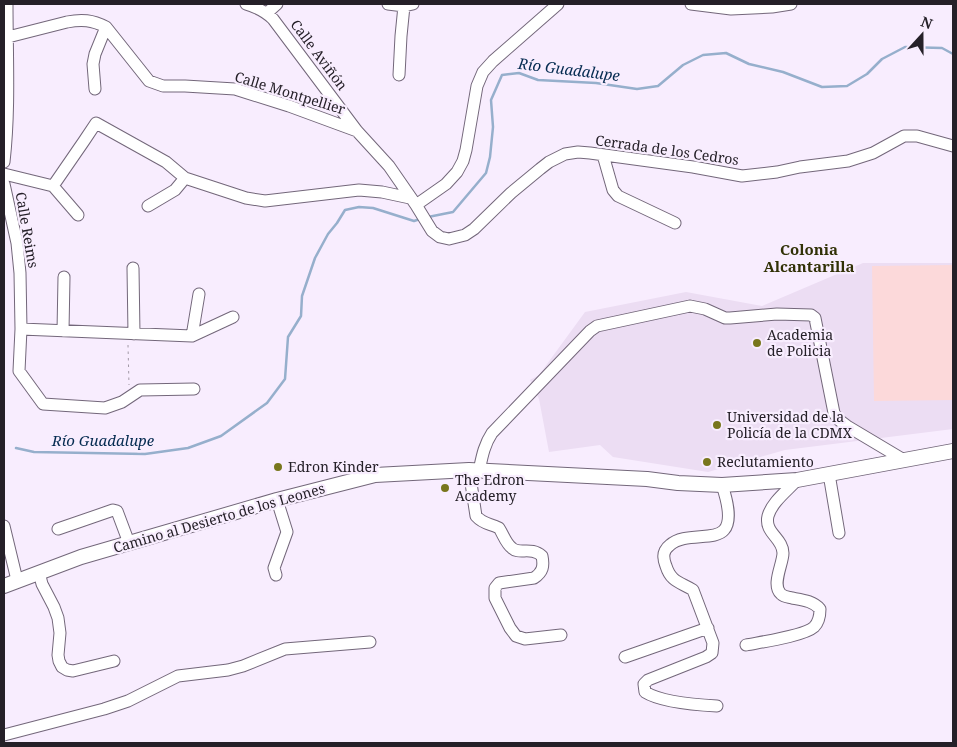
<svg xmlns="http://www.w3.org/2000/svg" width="957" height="747" font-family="'Noto Serif',serif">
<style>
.built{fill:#ecddf3}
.green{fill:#fcd9da}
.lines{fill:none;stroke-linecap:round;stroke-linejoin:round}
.stream{stroke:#96afcc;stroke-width:2.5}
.minor-casing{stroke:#73677a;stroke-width:13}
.major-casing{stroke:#73677a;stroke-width:16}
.path{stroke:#a39aa7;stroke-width:1;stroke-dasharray:2.5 4;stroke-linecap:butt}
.minor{stroke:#fff;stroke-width:11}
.major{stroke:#fff;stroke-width:14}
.poi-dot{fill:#78761c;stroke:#f8edfe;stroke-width:2}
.labels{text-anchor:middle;stroke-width:4.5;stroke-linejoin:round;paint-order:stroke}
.street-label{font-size:14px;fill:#252028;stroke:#f8edfe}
.poi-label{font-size:14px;fill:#252028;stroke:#f8edfe;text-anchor:start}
.water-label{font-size:15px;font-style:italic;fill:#052b51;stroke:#f8edfe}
.neighbourhood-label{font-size:15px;font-weight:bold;fill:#313106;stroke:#f8edfe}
</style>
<rect width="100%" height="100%" fill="#f8edfe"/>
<path class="built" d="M863 263H953V429L785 450 708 472 613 457 600 445 549 452 539 399 530 380 539 375 585 312 686 292 762 306Z"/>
<path class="green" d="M953 265V400L874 401 872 266Z"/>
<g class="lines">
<path class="stream" d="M428 217 453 212 486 173 490 157 493 127 491 100 502 75 519 73 538 80 596 83 637 89 658 86 683 65 703 55 726 53 749 64 783 72 822 87 847 86 867 74 882 59 905 47 942 48 953 54
M16 448 34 452 145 454 188 448 221 436 267 403 285 379 288 337 301 316 302 296 315 258 328 234 337 223 345 210 359 207 373 208 414 221 420 219"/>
<g class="minor-casing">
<path id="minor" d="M246 4C256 7 265 11 273 19L357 131 389 166 416 205 432 231 440 237 449 239 465 235 474 229 511 193 540 169 549 162 565 154 578 152 590 153 693 167 742 176 777 172 800 167 848 161 873 153 904 136H917L953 146
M388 4 404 6 413 4
M691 4 731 9 772 7 791 4
M267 13 277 4
M4 38 67 22C82 19 92 20 106 27L149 81 163 86H185L235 89 289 106 357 131
M399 75 401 36 404 6
M95 89 93 64 95 54 106 27
M603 155 613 190 618 196 675 223
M4 162C10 109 7 57 7 4
M4 174 53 186 78 215
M4 184 17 243 20 273 21 329 19 371 43 404 105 408 122 402 140 390 194 389
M53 186 84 141 96 123 166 162 185 178 246 198 265 201 359 190 382 192 410 198
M416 205 446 184 457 172 463 161 466 150 477 86 483 72 493 61 558 4
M148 206 175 190 185 178
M133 268 134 334
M21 329 192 336 233 317
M63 331 64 277
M192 336 199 294
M469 470 476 516C484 525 490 523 499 528 503 534 506 544 512 548 519 555 531 546 542 556 544 566 543 572 534 578L499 583 495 588V598L510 628 516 636 525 639 561 635
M479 471C482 457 484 445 492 433L590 331 597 326 690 306 705 309 725 318H730L777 314 811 315 815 318 834 413 839 420 847 426 904 460
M829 474 839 533
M4 526 17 580
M58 529 113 510 117 511 129 543
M39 572 42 584 54 607 58 618 60 633 58 655 59 661 62 667 67 670 73 671 114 661
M276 575 274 568 287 532 277 500
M746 645C761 642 804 636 814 627 819 622 820 616 820 609 813 601 803 600 792 598 788 597 784 597 781 594 771 585 783 564 783 553 783 538 764 533 768 516 772 502 787 491 797 480
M625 657 708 628
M717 706C698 705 661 702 645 692L644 684 648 680 706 657 712 653 713 643 693 590C680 582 671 582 666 566 665 563 664 561 664 558 663 553 666 548 670 545 684 532 715 541 724 530 733 520 726 497 722 485
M4 735 104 709 128 701 178 676 228 670 243 666 285 649 370 642"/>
</g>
<g class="major-casing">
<path id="major" d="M4 586 81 557 277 500 375 475 469 470 647 479 678 483 722 485 797 480 953 451"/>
</g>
<path class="path" d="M128 345 129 385"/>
<use href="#minor" class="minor"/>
<use href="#major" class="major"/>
</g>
<g class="poi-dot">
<circle cx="757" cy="343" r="5"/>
<circle cx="717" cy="425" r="5"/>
<circle cx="707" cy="462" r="5"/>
<circle cx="278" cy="467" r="5"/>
<circle cx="445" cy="488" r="5"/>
</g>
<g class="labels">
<g class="street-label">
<text transform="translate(319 55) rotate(53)" y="5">Calle Aviñón</text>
<text transform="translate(290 93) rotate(17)" y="5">Calle Montpellier</text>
<text transform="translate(667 150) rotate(8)" y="5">Cerrada de los Cedros</text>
<text transform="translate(27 230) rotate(80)" y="5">Calle Reims</text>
<text transform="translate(219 518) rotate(-16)" y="5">Camino al Desierto de los Leones</text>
</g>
<g class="poi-label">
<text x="767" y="340">Academia<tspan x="767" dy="16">de Policia</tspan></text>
<text x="727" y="422">Universidad de la<tspan x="727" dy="16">Policía de la CDMX</tspan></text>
<text x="717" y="467">Reclutamiento</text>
<text x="288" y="472">Edron Kinder</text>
<text x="455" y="485">The Edron<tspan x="455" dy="16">Academy</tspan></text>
</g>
<g class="water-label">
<text transform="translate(569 70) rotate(7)" y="5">Río Guadalupe</text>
<text x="103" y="446">Río Guadalupe</text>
</g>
<g class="neighbourhood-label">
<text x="809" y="255">Colonia<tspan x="809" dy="17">Alcantarilla</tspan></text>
</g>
</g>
<rect width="957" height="747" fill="none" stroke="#252028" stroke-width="10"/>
<g transform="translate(922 35) rotate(21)" stroke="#f8edfe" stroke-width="4" paint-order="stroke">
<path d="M0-4L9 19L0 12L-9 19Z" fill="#252028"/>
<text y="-8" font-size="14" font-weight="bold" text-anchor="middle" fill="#252028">N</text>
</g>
</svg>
